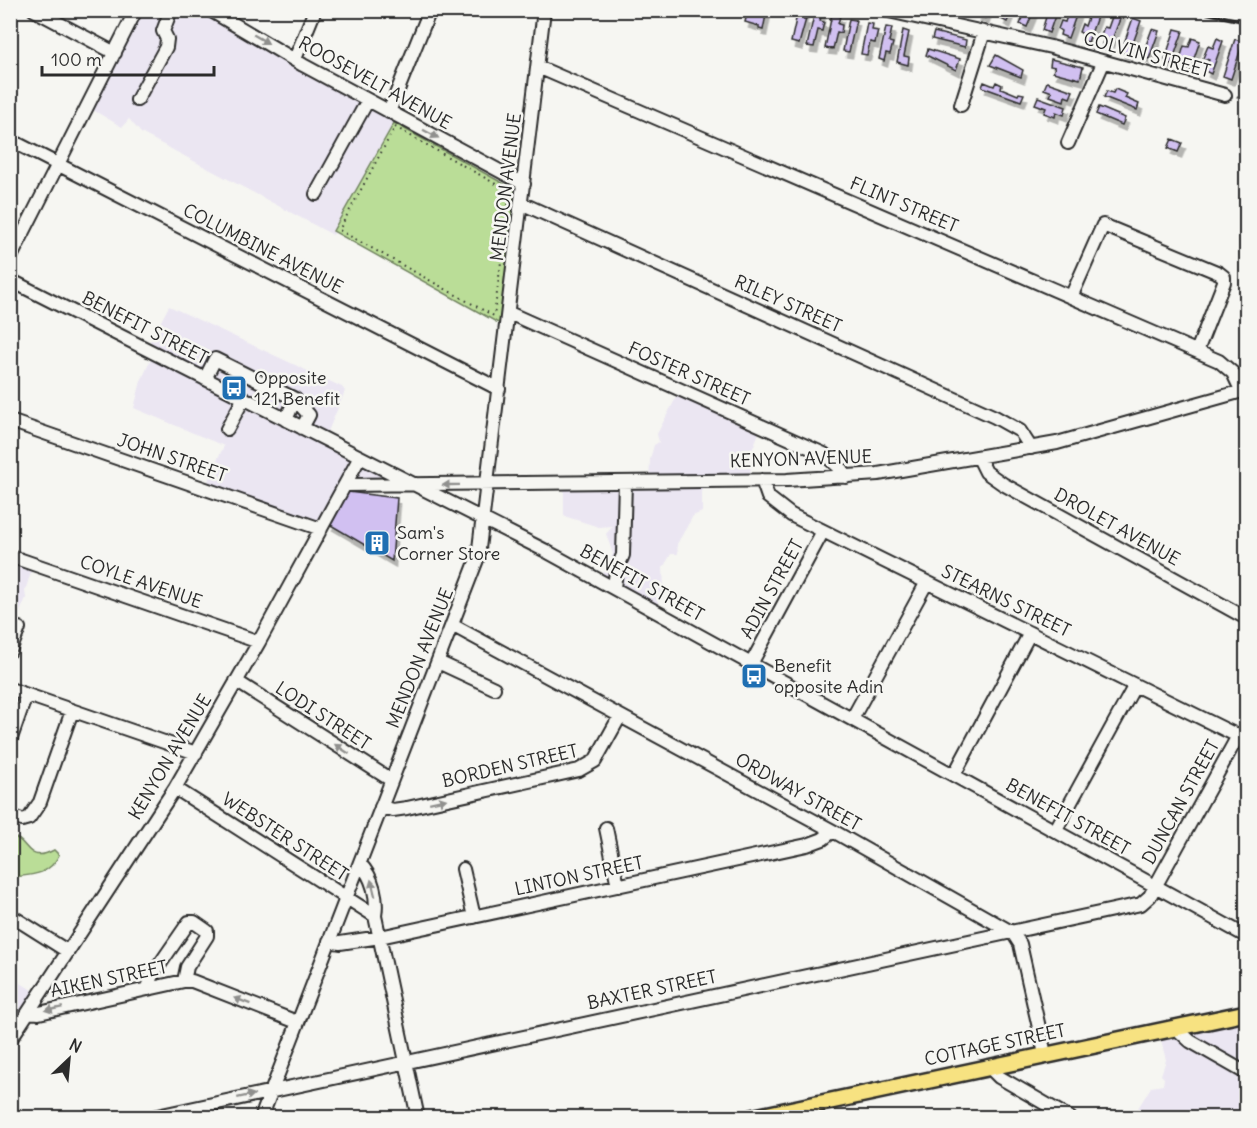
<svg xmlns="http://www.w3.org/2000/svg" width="1257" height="1128" font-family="Delius,sans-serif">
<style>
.built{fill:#ebe6f2}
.green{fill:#badd97;stroke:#728461;stroke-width:1.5}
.building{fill:#d1c0f1;stroke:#2b2b2b;stroke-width:1.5;filter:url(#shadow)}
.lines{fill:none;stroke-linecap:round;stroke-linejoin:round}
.minor-casing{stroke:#2b2b2b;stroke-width:16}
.major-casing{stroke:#2b2b2b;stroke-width:20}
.path{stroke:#2b2b2b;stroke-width:2;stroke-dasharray:1.5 4.5;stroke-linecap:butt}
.minor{stroke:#f6f6f2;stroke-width:12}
.major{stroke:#f7e281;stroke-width:15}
.rail{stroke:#2b2b2b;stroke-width:4}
.oneway{fill:#90908e}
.labels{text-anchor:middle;stroke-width:5;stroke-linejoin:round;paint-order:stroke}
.street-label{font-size:18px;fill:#2b2b2b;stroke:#f6f6f2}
.poi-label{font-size:18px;fill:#2b2b2b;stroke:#f6f6f2;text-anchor:start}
</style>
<defs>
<filter id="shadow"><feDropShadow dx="3.5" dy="6" stdDeviation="0" flood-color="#0004"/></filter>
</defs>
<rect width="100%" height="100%" fill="#f6f6f2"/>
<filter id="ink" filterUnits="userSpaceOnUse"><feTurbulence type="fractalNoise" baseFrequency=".0167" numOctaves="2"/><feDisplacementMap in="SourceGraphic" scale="12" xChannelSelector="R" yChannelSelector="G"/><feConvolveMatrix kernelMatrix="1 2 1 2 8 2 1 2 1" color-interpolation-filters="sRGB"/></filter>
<g filter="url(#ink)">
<path class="built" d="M204 10 397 117 333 235 141 133 129 119 122 127 88 107 137 11Z
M169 306 342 387 345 391 324 441 408 485 364 488 345 493 321 530 206 493 210 474 224 446 134 408 141 381 152 357 145 351Z
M678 394 760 430 751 453 750 483 702 486V512L693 516 677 544 678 554H671L663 568 664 589 653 612 598 584 613 554 606 534 613 526 599 527 564 516V489L566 487 649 484 650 459 654 445 659 442 657 434Z
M11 558 33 566 25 591 26 598 11 633Z
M11 977 40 995 11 1039Z
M1246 1015V1117L1132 1118 1151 1087 1163 1085 1164 1078 1161 1075 1166 1060 1159 1033Z"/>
<path class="green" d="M394 123 515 190 500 324 333 231Z
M10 836C30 839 25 865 54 850L59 855C49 876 31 875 11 877Z"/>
<path class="building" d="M748 10H767L763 30 759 29V26L745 22Z
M798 10H805L803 19H806L799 44 791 42Z
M988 10 985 18 977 15 978 10Z
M1000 10H1012L1007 22 1001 19 1004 12Z
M1020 10H1034L1027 27 1020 24 1023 18 1017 15Z
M1045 10H1057L1049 33 1042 30 1046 17 1043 16Z
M1069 10H1078L1068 38 1060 35 1061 31 1058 29 1061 21 1065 22Z
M815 11 822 12 820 21 824 22 822 31 818 30 814 47 807 46Z
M1114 11 1122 14 1109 47 1102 44 1104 38 1100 37 1104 27 1108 28Z
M1090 12 1098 14 1088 42 1081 40 1083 34 1079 32 1082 24 1085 26Z
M832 14 840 16 838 24 842 25 841 33 837 32 833 49 825 48Z
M1133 18 1141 21 1129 54 1121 52Z
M849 19 856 20 849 52 843 51Z
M867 23 873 24 872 30 878 31 875 43 870 42 867 55 861 54Z
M886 27 892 28 889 42 893 43 890 54 886 53 884 61 879 59Z
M1152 29 1159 31 1149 59 1142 56Z
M1175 29 1183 31 1171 65 1164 62Z
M903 30 909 32 904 56 909 57 908 65 897 62Z
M934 32 966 40 965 47 932 39Z
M1192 38 1200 41 1190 70 1182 67 1184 61 1180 59 1184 46 1189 47Z
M1217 38 1223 41 1211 74 1205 71 1209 60 1203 58 1208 46 1213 48Z
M1235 39 1243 42 1231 79 1223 76Z
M928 49 960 59 956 70 926 55Z
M996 55 1023 70 1021 77 990 65Z
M1051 59 1083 67 1080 79 1053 72 1055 67 1050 66Z
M984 82 994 86 996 82 1002 85 1001 88 1018 95 1019 93 1024 94 1021 101 982 87Z
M1047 82 1073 91 1070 98 1065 96 1064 101 1050 96 1052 92 1044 89Z
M1115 89 1127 94 1125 98 1139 104 1137 110 1104 97 1107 91 1113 93Z
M1038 97 1066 107 1064 115 1056 112 1055 117 1044 113 1046 108 1035 104Z
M1099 107 1125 118 1122 125 1096 114Z
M1172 139 1182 143 1178 152 1168 148Z
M348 492 397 498 392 561 329 524Z"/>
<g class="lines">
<g class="minor-casing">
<path id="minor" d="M34 10 115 53
M210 10 303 65 524 184
M884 10 1051 47 1225 95
M295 59 315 10
M538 67 1219 361 1233 373 1242 392
M137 100 166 47 167 39 163 31 171 10
M961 105 984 32
M389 112 430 10
M10 140 499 389
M1068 143 1103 63
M316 194 368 100
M521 203 995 417 1020 431 1031 448
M10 259 136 10
M10 280 544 550 1246 936
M1071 297 1103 225 1219 273 1224 277V282L1197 351
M509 313 824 454 841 469 846 477
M205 379 215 359 295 399 286 420
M295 399 309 415 302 428
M10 421 321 529
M227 429 244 398
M979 458 986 472 1003 484 1246 618
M762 480 768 497 791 515 1246 740
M347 485 787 480 878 474 1057 443 1246 390
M10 556 259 642
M614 588 616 571 623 555 625 482
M452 625 833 831 1013 933 1020 944 1045 1054
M10 651 19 628
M438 662 494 688
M751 664 823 531
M236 681 391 780
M10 689 196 753
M852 719 927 582
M10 741 26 695
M954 775 1030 633
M175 788 375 916
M381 807 393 810 407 808 579 770 595 761 620 716
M10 816 22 820 29 818 40 802 72 711
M606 828 618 886
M1055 831 1135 685
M360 864C373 877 378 898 375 916L418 1118
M463 869 474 917
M10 915 67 951
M329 941 340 943 380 937 807 845 823 839 833 831
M148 989 151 977 189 922H194L207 931V936L187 967 184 981
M29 1012 39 1013 184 981H192L297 1022
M1176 1028 1190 1041 1246 1073
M10 1040 175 788 259 642 360 457
M988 1066 999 1077 1070 1118
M810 1104 814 1118
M148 1118 1141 904 1150 896 1238 736
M261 1118 478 557 544 10"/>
</g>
<g class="major-casing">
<path id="major" d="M751 1118 1246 1013"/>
</g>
<path class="path" d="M1237 97 1246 103
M395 127 510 192 494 316 339 230Z"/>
<use href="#minor" class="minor"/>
<use href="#major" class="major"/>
<path class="rail" d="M1194 10 1246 22"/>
</g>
<defs><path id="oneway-solid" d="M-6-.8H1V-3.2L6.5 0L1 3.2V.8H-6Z" transform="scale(1.5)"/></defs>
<g class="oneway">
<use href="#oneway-solid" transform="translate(261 39) rotate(30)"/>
<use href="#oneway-solid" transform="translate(431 134) rotate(28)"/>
<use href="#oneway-solid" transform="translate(451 485) rotate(179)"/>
<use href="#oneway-solid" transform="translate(342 749) rotate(-147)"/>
<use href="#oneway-solid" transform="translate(438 801) rotate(-12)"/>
<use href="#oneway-solid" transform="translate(373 888) rotate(-104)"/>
<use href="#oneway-solid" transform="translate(242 1001) rotate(-159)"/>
<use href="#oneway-solid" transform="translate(54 1009) rotate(168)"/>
<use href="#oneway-solid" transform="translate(246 1096) rotate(-12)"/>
</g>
</g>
<defs>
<g id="bus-square" transform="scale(1.35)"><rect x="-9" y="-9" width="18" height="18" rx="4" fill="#1f6fb2" stroke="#f6f6f2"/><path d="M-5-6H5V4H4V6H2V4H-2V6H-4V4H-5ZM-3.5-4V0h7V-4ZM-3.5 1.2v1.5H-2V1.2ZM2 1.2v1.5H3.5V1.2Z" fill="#fff"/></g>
<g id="building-square" transform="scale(1.35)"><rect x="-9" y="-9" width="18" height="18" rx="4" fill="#1f6fb2" stroke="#f6f6f2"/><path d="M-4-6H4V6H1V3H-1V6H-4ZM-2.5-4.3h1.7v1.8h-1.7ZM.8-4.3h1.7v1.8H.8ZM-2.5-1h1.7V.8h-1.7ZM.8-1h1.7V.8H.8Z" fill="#fff"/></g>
</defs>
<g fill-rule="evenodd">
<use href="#bus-square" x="234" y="388"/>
<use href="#building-square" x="377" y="543"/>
<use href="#bus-square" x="754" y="676"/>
</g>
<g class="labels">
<g class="street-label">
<text transform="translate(1147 55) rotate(15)" y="6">COLVIN STREET</text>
<text transform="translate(375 83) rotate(29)" y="6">ROOSEVELT AVENUE</text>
<text transform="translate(506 187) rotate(-83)" y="6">MENDON AVENUE</text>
<text transform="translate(904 205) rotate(23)" y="6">FLINT STREET</text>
<text transform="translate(263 249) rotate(27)" y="6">COLUMBINE AVENUE</text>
<text transform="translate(788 304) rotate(24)" y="6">RILEY STREET</text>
<text transform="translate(145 328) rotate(27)" y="6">BENEFIT STREET</text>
<text transform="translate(689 374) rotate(24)" y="6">FOSTER STREET</text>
<text transform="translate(172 458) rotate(19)" y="6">JOHN STREET</text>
<text transform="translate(801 459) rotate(-2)" y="6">KENYON AVENUE</text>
<text transform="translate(1117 527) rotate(29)" y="6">DROLET AVENUE</text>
<text transform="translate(141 582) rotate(19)" y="6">COYLE AVENUE</text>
<text transform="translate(642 583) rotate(29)" y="6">BENEFIT STREET</text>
<text transform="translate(772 589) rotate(-61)" y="6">ADIN STREET</text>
<text transform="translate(1006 601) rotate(26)" y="6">STEARNS STREET</text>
<text transform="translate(420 658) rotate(-68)" y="6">MENDON AVENUE</text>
<text transform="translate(323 716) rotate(33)" y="6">LODI STREET</text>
<text transform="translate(170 757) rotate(-59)" y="6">KENYON AVENUE</text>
<text transform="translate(510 766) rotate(-13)" y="6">BORDEN STREET</text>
<text transform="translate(798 792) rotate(29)" y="6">ORDWAY STREET</text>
<text transform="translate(1181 802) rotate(-61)" y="6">DUNCAN STREET</text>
<text transform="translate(1068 817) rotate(29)" y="6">BENEFIT STREET</text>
<text transform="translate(285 837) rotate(33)" y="6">WEBSTER STREET</text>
<text transform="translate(579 876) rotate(-12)" y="6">LINTON STREET</text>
<text transform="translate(109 979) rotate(-12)" y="6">AIKEN STREET</text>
<text transform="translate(652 990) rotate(-12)" y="6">BAXTER STREET</text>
<text transform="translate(995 1045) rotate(-12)" y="6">COTTAGE STREET</text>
</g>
<g class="poi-label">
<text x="254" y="384">Opposite<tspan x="254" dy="21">121 Benefit</tspan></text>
<text x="397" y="539">Sam's<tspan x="397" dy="21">Corner Store</tspan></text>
<text x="774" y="672">Benefit<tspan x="774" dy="21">opposite Adin</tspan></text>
</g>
</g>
<rect width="1257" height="1128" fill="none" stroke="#f6f6f2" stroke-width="36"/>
<rect x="18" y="18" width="1221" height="1092" fill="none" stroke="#2b2b2b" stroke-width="2" filter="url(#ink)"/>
<g transform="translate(69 1059) rotate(26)" stroke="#f6f6f2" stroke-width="4.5" paint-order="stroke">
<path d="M0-4.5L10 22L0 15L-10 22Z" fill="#2b2b2b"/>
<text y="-9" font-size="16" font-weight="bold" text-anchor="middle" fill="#2b2b2b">N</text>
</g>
<path d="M42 66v9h172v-9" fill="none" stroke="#2b2b2b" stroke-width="3"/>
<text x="51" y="66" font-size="18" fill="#2b2b2b" stroke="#f6f6f2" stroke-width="4.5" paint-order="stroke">100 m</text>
</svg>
